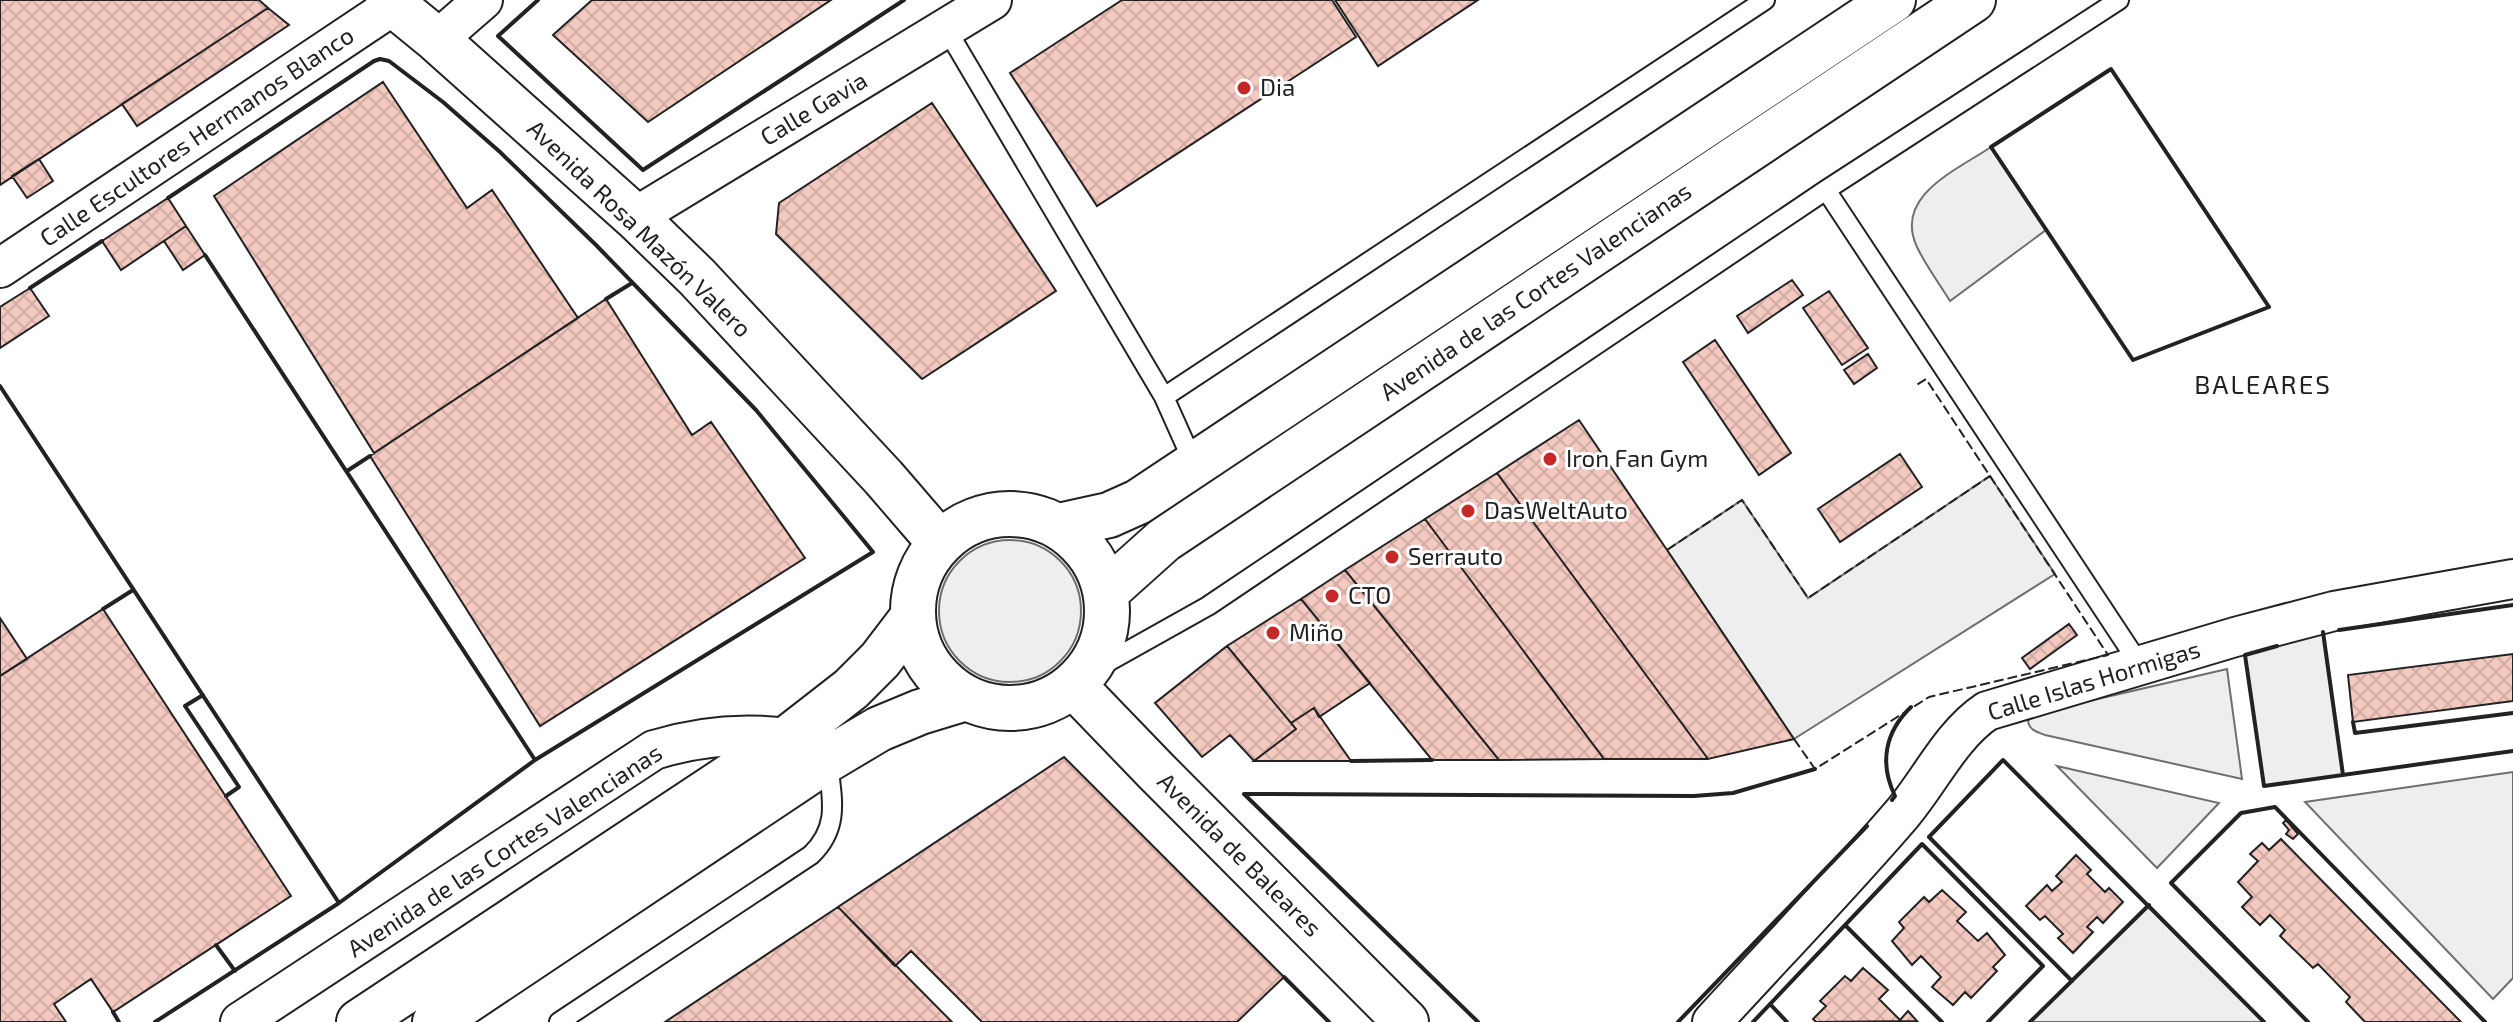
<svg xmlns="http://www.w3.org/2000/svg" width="2513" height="1022" font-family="'Exo 2',sans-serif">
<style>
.green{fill:#eee;stroke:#6f6f6f;stroke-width:2}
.building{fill:url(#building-cross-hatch);stroke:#222;stroke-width:2}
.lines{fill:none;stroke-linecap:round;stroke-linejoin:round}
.lane-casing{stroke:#222;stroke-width:22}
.street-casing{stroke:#222;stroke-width:42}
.secondary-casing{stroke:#222;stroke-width:48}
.lane{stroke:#fff;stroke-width:18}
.street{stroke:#fff;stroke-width:38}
.secondary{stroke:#fff;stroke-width:44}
.fence{stroke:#222;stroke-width:2;stroke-dasharray:10 4;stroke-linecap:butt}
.wall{stroke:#222;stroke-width:4}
.poi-dot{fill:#c62828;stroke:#fff;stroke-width:3}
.labels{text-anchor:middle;stroke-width:6;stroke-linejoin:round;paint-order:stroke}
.poi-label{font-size:24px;fill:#222;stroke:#fff;text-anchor:start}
.street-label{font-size:24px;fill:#222;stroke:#fff}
.neighbourhood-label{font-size:26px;letter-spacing:2px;fill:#222;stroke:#fff}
</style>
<defs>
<pattern id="building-cross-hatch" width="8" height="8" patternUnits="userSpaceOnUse" patternTransform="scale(2)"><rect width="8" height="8" fill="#f3c9c0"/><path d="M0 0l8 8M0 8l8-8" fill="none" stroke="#d0aca5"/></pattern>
</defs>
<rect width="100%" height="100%" fill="#fff"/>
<path class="green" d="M1991 147 2046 230 1950 301C1939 283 1926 266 1917 247 1893 196 1957 170 1991 147Z
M1990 476 2055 574 1794 739 1667 550 1742 500 1808 598Z
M939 611a71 71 0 1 1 142 0a71 71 0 1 1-142 0Z
M2323 632 2343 775 2264 786 2245 655Z
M2227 669 2242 779 2045 735C2037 732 2029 730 2028 721L2033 714Z
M2057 766 2219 803 2157 868Z
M2513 772V978L2493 999 2305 802Z
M2149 905 2264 1022H2030Z"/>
<path class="building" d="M0 0H259L268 8 0 185Z
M592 0H831L648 122 553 35Z
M1122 0H1332L1356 37 1097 206 1010 73Z
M1335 0H1478L1378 66Z
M268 8 289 25 137 126 122 104Z
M383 82 467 208 492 190 578 318 374 453 214 196Z
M932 103 1056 291 922 379 776 234 779 203Z
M39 159 53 181 27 198 12 176Z
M168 198 186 226 121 270 102 241Z
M186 226 205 255 183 270 164 241Z
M1792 280 1803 295 1748 333 1737 316Z
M30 288 49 316 0 348V307Z
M1829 291 1868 348 1842 365 1803 308Z
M606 299 692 435 711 422 805 558 540 726 370 456Z
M1715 340 1791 453 1759 475 1683 362Z
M1868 354 1877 368 1854 384 1844 370Z
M1579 420 1667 550 1794 739 1708 759 1497 473Z
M1900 454 1922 487 1840 542 1818 509Z
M1497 473 1708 759H1604L1425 519Z
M1425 519 1604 759 1499 760 1345 570Z
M1345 570 1499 760H1432L1301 599Z
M1301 599 1370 683 1319 717 1314 708 1291 723 1227 646Z
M103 609 291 896 113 1012 91 979 54 1004 66 1022H0V676Z
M0 618 27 659 0 676Z
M2069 624 2077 635 2030 669 2022 658Z
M1227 646 1296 729 1254 761 1230 735 1202 757 1155 703Z
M2513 654V701L2353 722 2348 675Z
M1314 708 1351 761H1254L1296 729 1291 723Z
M1064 757 1284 977 1237 1022H982L911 951 895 966 838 907Z
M2286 820 2298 834 2293 839 2286 834 2289 830 2283 823Z
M2281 839 2461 1022H2365L2346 1002 2350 997 2318 964 2313 968 2280 936 2285 930 2270 915 2260 925 2242 907 2252 897 2238 882 2258 861 2250 854 2262 843 2269 850Z
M2076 855 2091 870 2087 874 2105 892 2109 888 2123 902 2103 923 2097 917 2087 927 2093 932 2073 953 2058 938 2063 934 2045 916 2040 920 2026 906 2047 885 2052 891 2062 882 2056 876Z
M1942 890 1966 912 1957 921 1978 941 1987 933 2005 955 1993 967 1997 971 1971 998 1965 992 1953 1005 1932 987 1941 977 1921 956 1912 965 1892 941 1904 928 1899 922 1924 897 1929 902Z
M838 907 952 1022H665Z
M1863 968 1888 990 1879 999 1900 1020 1908 1011 1917 1021 1816 1022 1813 1019 1826 1006 1820 1001 1845 976 1851 981Z"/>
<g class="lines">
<g class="lane-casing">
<path id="lane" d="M947 30 1164 397
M1826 190 2140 665
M1194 464 1164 397 1765 0
M1083 676 1208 606 1826 190 2119 0
M559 1022 811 855C840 827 832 799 828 763"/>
</g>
<g class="street-casing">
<path id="street" d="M437 40 483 0
M635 217 992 0
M0 268 394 5
M240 1022 654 750C699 736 742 732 788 738
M1712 1022C1775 953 1841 885 1902 814 1930 781 1951 735 1987 711L2235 637 2334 611 2513 579"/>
</g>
<g class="secondary-casing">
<path id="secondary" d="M388 0 437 40 635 217 697 277 884 478 940 543
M913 611a97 97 0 1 1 194 0a97 97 0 1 1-194 0Z
M1059 526 1109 515 1138 502 1893 0
M1106 592 1164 540 1973 0
M1074 686 1155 770 1406 1022
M359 1022 788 738 851 689 880 660 912 618
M435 1022 827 760 879 729 920 712 966 698"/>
</g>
<use href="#lane" class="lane"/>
<use href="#street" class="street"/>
<use href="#secondary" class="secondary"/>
<path class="fence" d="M1667 550 1742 500 1808 598 1990 476
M1794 739 1815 769 1929 697 2108 655 1926 379 1915 386"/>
<path class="wall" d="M538 0 498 36 643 170 904 0
M2111 69 2269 307 2133 360 1991 147Z
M205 255 535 760
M30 288 102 241
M606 299 632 283
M0 386 339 903
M347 471 370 456
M103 609 133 590
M2339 630 2513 605
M2323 632 2343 775
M2277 646 2245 655 2264 786 2513 751
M203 695 185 706 239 787 226 796
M2353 722 2355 733 2513 713
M1351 761 1432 760
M1244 794 1694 796 1733 793 1815 769
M1244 794 1478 1022
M1892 800 1895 796C1879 763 1885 732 1911 707
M1845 925 1942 1022
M216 945 235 971
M1284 977 1329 1022
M2072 981 1929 837 2003 760 2264 1022
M1770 1004 1787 1022
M113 1012 119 1022
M155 1022 339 903 535 760 873 552 756 410 596 245 500 152 443 102 389 61 380 59 374 61 168 198
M1678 1022 1867 826
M1753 1022 1922 844 2043 966 1988 1022
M2030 1022 2149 905
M2308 1022 2171 883 2241 813 2275 807 2485 1022"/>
</g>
<g class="poi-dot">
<circle cx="1244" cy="88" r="8"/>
<circle cx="1550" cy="459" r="8"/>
<circle cx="1468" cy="511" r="8"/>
<circle cx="1392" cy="557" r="8"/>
<circle cx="1332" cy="596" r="8"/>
<circle cx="1273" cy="633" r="8"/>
</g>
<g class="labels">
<g class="poi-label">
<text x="1260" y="96">Dia</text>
<text x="1566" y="467">Iron Fan Gym</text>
<text x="1484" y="519">DasWeltAuto</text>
<text x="1408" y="565">Serrauto</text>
<text x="1348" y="604">CTO</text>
<text x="1289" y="641">Miño</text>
</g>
<g class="street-label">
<text transform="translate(814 109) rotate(-31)" y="8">Calle Gavia</text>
<text transform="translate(197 137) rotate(-34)" y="8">Calle Escultores Hermanos Blanco</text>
<text transform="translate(639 229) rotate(44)" y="8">Avenida Rosa Mazón Valero</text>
<text transform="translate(1536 292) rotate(-34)" y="8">Avenida de las Cortes Valencianas</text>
<text transform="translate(2094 681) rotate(-17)" y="8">Calle Islas Hormigas</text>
<text transform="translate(505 851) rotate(-33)" y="8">Avenida de las Cortes Valencianas</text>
<text transform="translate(1239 855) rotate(45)" y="8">Avenida de Baleares</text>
</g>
<g class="neighbourhood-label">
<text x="2263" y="394">BALEARES</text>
</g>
</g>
</svg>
